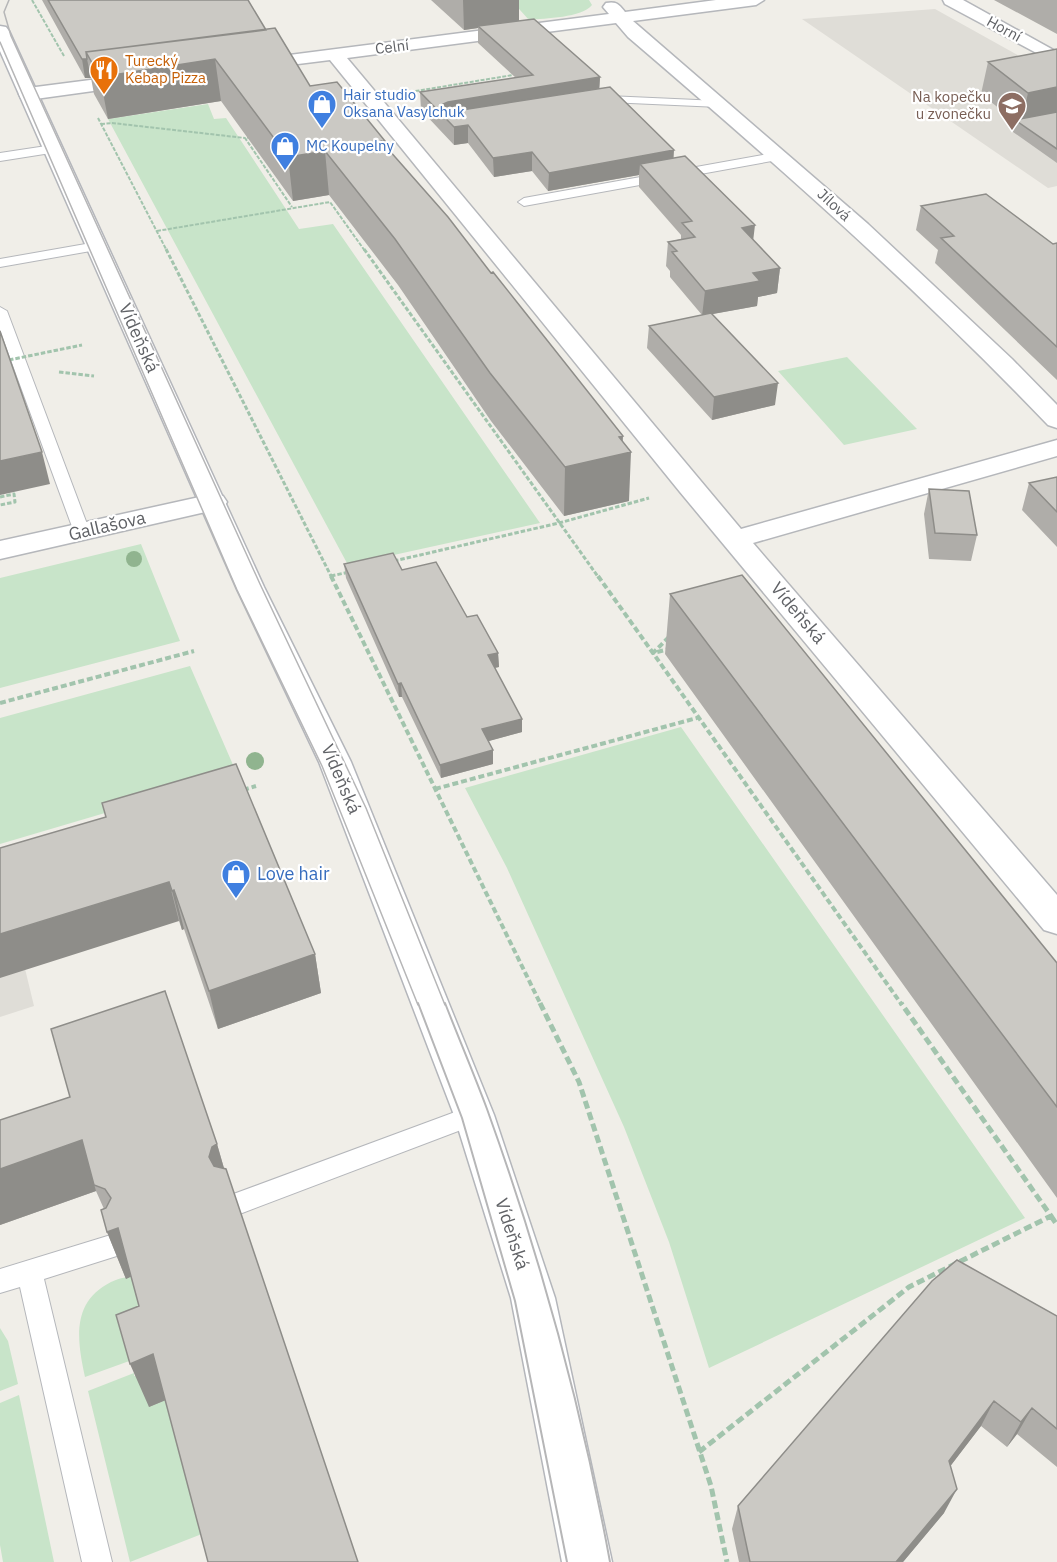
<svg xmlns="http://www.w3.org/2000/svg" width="1057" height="1562" font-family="'IBM Plex Sans',sans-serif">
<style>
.education{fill:#dfddd7}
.green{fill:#c8e4c9}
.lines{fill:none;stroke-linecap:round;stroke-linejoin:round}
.lane-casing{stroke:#b5b7bb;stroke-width:2}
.street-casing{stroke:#b5b7bb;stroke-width:3}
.secondary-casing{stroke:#b4b6bb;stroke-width:3}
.path-far3{stroke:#a2c4ad;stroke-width:2;stroke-dasharray:4 1.5;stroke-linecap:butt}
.path-far2{stroke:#a2c4ad;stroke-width:3;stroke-dasharray:4.5 2;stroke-linecap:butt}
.path-far1{stroke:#a2c4ad;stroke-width:4;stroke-dasharray:6 3;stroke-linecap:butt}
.path{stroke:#a2c4ad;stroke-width:5;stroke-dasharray:8 4;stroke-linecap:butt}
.lane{fill:#fff;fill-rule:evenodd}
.street{fill:#fff;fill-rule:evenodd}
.secondary{fill:#fff;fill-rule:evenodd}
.tram-far1{stroke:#b6b6b7;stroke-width:1.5}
.tram{stroke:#b6b6b7;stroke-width:2}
.path-bridge{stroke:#a2c4ad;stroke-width:3;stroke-dasharray:4.5 2;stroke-linecap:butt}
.tree{fill:#90b48f}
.wall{fill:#afada9}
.shaded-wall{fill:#8e8d89}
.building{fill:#cbc9c4;stroke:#8e8d89;stroke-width:1.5}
.labels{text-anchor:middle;stroke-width:4.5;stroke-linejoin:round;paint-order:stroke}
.far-street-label{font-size:15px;fill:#606266;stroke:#fff}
.far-food-label{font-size:15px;fill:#c56008;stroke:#fff;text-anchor:start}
.far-shop-label{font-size:15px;fill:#366cbe;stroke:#fff;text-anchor:start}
.far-education-label{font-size:15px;fill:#785e54;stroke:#fff;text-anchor:end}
.street-label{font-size:18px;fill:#606266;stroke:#fff}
.shop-label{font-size:18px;fill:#366cbe;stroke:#fff;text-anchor:start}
</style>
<rect width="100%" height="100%" fill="#f0eee8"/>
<path class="education" d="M935 9 1057 77V186L1048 188 802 19Z
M6 890 34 1006 0 1017V892Z"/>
<path class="green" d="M511 0H589L592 5C582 18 545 18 529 20Z
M208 104 214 119 226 118 299 229 333 224 540 523 348 565 108 119Z
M847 357 917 429 844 445 778 371Z
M141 544 180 641 0 688V578Z
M190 666 237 774 0 844V718Z
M681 727 1025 1218 709 1368 669 1242 624 1127 507 868 465 788Z
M137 1274 157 1351 85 1377C77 1340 71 1302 111 1282 121 1277 127 1278 137 1274Z
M0 1328 8 1341 18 1384 0 1391Z
M134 1373V1376L139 1375 171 1398 207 1532 130 1562 88 1391Z
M19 1395 54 1562H3L0 1545V1403Z"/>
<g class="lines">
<g class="lane-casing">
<path id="lane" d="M608 96 719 101 725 104 719 107 608 102 596 104 590 101Z
M53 145 59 149 57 152 0 161V153Z
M779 152 783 153V159L524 206 518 202 524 198Z
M97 242 102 243 103 246 102 249 0 267V259Z
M0 307 7 311 90 532 88 536 82 537 74 532 0 330Z
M474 1105 482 1108 486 1115 482 1122 237 1215 228 1212 225 1204 228 1196Z
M114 1234 123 1238 127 1246 123 1254 44 1279 112 1562H82L20 1287 0 1293V1269Z"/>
</g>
<g class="street-casing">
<path id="street" d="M716 0H764L756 5 633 21 868 224 1012 359 1057 405V428L1048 425C916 287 773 161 628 37L616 23 347 58 741 529 1057 440V456L753 543 1057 895V934L1044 930 680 492 330 60 250 70 244 69 241 65 244 61 250 60 609 14 603 7 606 3C616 1 619 4 625 12Z
M943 0H963L1057 52V64L945 4Z
M137 74 144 76 146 80 144 84 28 100 21 98 19 94 21 90 28 88Z
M213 494 223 496 227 502 223 508 0 559V541Z"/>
</g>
<g class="secondary-casing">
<path id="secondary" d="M0 26 6 27 9 31 264 587 351 762 494 1115 555 1298 612 1562H562L511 1298 454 1115 319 762 236 587 0 51Z"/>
</g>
<path class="path-far3" d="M32 0 64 56
M410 92 513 75
M98 118 167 251
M101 124 112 123 245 138
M251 137 245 138 292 207
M157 231 330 202 365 251"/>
<path class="path-far2" d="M166 249 332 578
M364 249 599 578
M59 372 94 376
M0 497 14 494 15 502 0 505
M394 561 559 523 649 498
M331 576 349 572"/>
<path class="path-far1" d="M331 576 541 1005
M598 576 653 653 669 649
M669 637 653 653 902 1005
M0 703 194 651
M435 789 697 718
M243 790 256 786"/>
<path class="path" d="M540 1003 579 1082 711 1486 727 1562
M1051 1216 1057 1225
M699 1452 909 1287 1051 1216 901 1003"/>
<use href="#lane" class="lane"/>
<use href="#street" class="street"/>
<use href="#secondary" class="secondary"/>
<path class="tram-far1" d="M9 0 4 12 11 36 260 584 366 808 445 1005
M0 42 237 590 322 766 418 1005"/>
<path class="tram" d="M418 1003 462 1118 515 1301 567 1562
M445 1003C459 1039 474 1074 487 1109 540 1256 582 1409 610 1562"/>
<path class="path-bridge" d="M9 360 82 345"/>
</g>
<g class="tree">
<circle cx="134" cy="559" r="8"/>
<circle cx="255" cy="761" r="9"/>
</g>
<path class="wall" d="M42 0H248L266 30 310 86 385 141V146L491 273 623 442 629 501 564 516 491 421 398 285 329 195 293 201 221 101 108 119 94 94 91 78H85Z
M431 0H519V21L600 77 599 88 673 158 780 268 777 293 758 297 757 306 712 314 775 405 712 420 647 348 649 326 702 315 670 277V271L666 266 668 242 681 239V235L639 187V175L548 191 532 171 494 177 468 143 454 145 421 110 420 92 516 78 478 43V28L464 30Z
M994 0H1057V34Z
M1057 49V163L1013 132 1015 121 981 94 988 62Z
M921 206 1053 244 1057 243V380L935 263 938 250 916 230Z
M1057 477V547L1022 510 1029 483Z
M929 489 977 535 971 561 929 559 924 514Z
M344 564 402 570 467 617 498 653 499 667 495 668 522 732 488 741 493 764 441 778 402 697H399L346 578Z
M670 594 1057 963V1198L665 654Z
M106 817 315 954 321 993 218 1029 184 929 182 930 179 921Z
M0 1120 217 1144 224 1168 165 1400 149 1407 139 1306 131 1276 126 1279 107 1232 104 1209 96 1191 0 1225Z
M1057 1316V1467L1017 1434 1007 1447 981 1426 950 1466 944 1513 903 1562H739L732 1529 738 1506Z"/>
<path class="shaded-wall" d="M463 0H519V23L478 26V28L464 30Z
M82 59H87L91 78H85Z
M215 59 221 101 108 119 100 77Z
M600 77 599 95 441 115V105L448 102Z
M1057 87V119L1021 124 1028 93Z
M468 125V143L454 145V127Z
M674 150 673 169 640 164 639 175 548 191 549 173Z
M325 151 329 195 293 201 288 157Z
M532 152V171L494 177 493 158Z
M755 225 752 250 742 228Z
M780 268 777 293 758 297 757 306 702 316 705 291 753 273Z
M778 383 775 405 712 420 714 397Z
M623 436 622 454 631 452 629 501 564 516 565 467 619 437Z
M42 452 50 484 0 495V461Z
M498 653 499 667 488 669V655Z
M401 683 402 697H399L398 684Z
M522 719V732L482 743V729Z
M493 750V764L441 778 440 765Z
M169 882 179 921 0 978V934Z
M174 890 184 929 182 930 172 891Z
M315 954 321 993 218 1029 209 991Z
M82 1140 96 1191 0 1225V1169Z
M217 1144 231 1193 226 1195 209 1157 212 1147Z
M118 1228 137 1274 126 1279 107 1232Z
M153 1354 171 1398 149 1407 130 1364Z
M994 1401 981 1426 936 1485 949 1461Z
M1032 1408 1017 1434 1007 1447 1021 1422Z
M957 1489 944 1513 903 1562H896Z"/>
<path class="building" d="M48 0H248L266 30 86 52 87 59H82Z
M534 19 600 77 448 102 441 105V109L449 112 610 87 674 150 549 173 532 152 493 158 468 125 454 127 420 92 533 75 478 26Z
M275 28 310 86 337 82 385 141H381L448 217 491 273 493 272 520 306 623 436 619 437 631 452 565 467 490 373 395 239 325 151 288 157 215 59 100 77 86 52Z
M1057 49V87L1028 93 988 62Z
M1057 112V149L1015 120Z
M685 156 755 225 742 228 780 268 753 273 760 281 705 291 672 252 677 251 668 242 695 237 682 223 692 221 640 164Z
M986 194 1053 244 1057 243V347L941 238 954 236 921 206Z
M711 313 778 383 714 397 649 326Z
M0 331 42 452 0 461Z
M1057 477V512L1029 483Z
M929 489 969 491 977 535 935 533Z
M393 553 402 570 436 562 467 617 477 615 498 653 488 655 522 719 482 729 493 750 440 765 401 683 398 684 344 564Z
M742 575 1057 963V1107L670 594Z
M236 764 315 954 209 991 174 890 172 891 169 882 0 934V848L106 817 102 803Z
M165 991 217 1144 212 1147 209 1157 214 1166 226 1169 358 1562H208L153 1354 130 1364 116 1315 139 1306 118 1228 107 1232 101 1210 106 1208 111 1198 105 1189 94 1185 82 1140 0 1169V1120L70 1097 51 1029Z
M957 1260 1057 1316V1429L1032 1408 1021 1422 994 1401 949 1461 957 1489 896 1562H750L738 1506 932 1281Z"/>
<defs>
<g id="restaurant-pin" transform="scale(1.5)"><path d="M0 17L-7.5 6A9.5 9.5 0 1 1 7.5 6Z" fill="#e8710a" stroke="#fff"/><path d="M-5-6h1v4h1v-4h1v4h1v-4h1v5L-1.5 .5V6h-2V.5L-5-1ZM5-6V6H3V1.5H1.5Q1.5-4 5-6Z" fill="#fff"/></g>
<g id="shop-pin" transform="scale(1.5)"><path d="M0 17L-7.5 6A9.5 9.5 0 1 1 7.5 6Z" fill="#3f7fe0" stroke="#fff"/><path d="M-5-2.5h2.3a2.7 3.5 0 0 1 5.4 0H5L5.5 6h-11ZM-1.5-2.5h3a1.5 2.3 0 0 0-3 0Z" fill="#fff"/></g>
<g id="school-pin" transform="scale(1.5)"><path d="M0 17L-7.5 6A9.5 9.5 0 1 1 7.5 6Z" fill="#8d6e63" stroke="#fff"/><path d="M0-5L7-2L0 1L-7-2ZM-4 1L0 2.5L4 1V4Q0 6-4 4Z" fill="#fff"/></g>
</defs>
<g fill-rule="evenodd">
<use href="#restaurant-pin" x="104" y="70"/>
<use href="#shop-pin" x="322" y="104"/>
<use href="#school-pin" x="1012" y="106"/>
<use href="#shop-pin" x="285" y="146"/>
<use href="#shop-pin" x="236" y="874"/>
</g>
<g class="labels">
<g class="far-street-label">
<text transform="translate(1004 29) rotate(29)" y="5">Horní</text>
<text transform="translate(392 47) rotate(-7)" y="5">Celní</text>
<text transform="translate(834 205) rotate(43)" y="5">Jílová</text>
</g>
<g class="far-food-label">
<text x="125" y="66">Turecký<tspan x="125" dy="17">Kebap Pizza</tspan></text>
</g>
<g class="far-shop-label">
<text x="343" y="100">Hair studio<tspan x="343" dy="17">Oksana Vasylchuk</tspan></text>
<text x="306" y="151">MC Koupelny</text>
</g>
<g class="far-education-label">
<text x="991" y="102">Na kopečku<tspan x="991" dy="17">u zvonečku</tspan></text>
</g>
<g class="street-label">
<text transform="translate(139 338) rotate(66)" y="6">Vídeňská</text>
<text transform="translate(107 526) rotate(-13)" y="6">Gallašova</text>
<text transform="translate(798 613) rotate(50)" y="6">Vídeňská</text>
<text transform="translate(341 779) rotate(67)" y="6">Vídeňská</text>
<text transform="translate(512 1234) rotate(72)" y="6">Vídeňská</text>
</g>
<g class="shop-label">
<text x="257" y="880">Love hair</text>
</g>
</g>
</svg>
